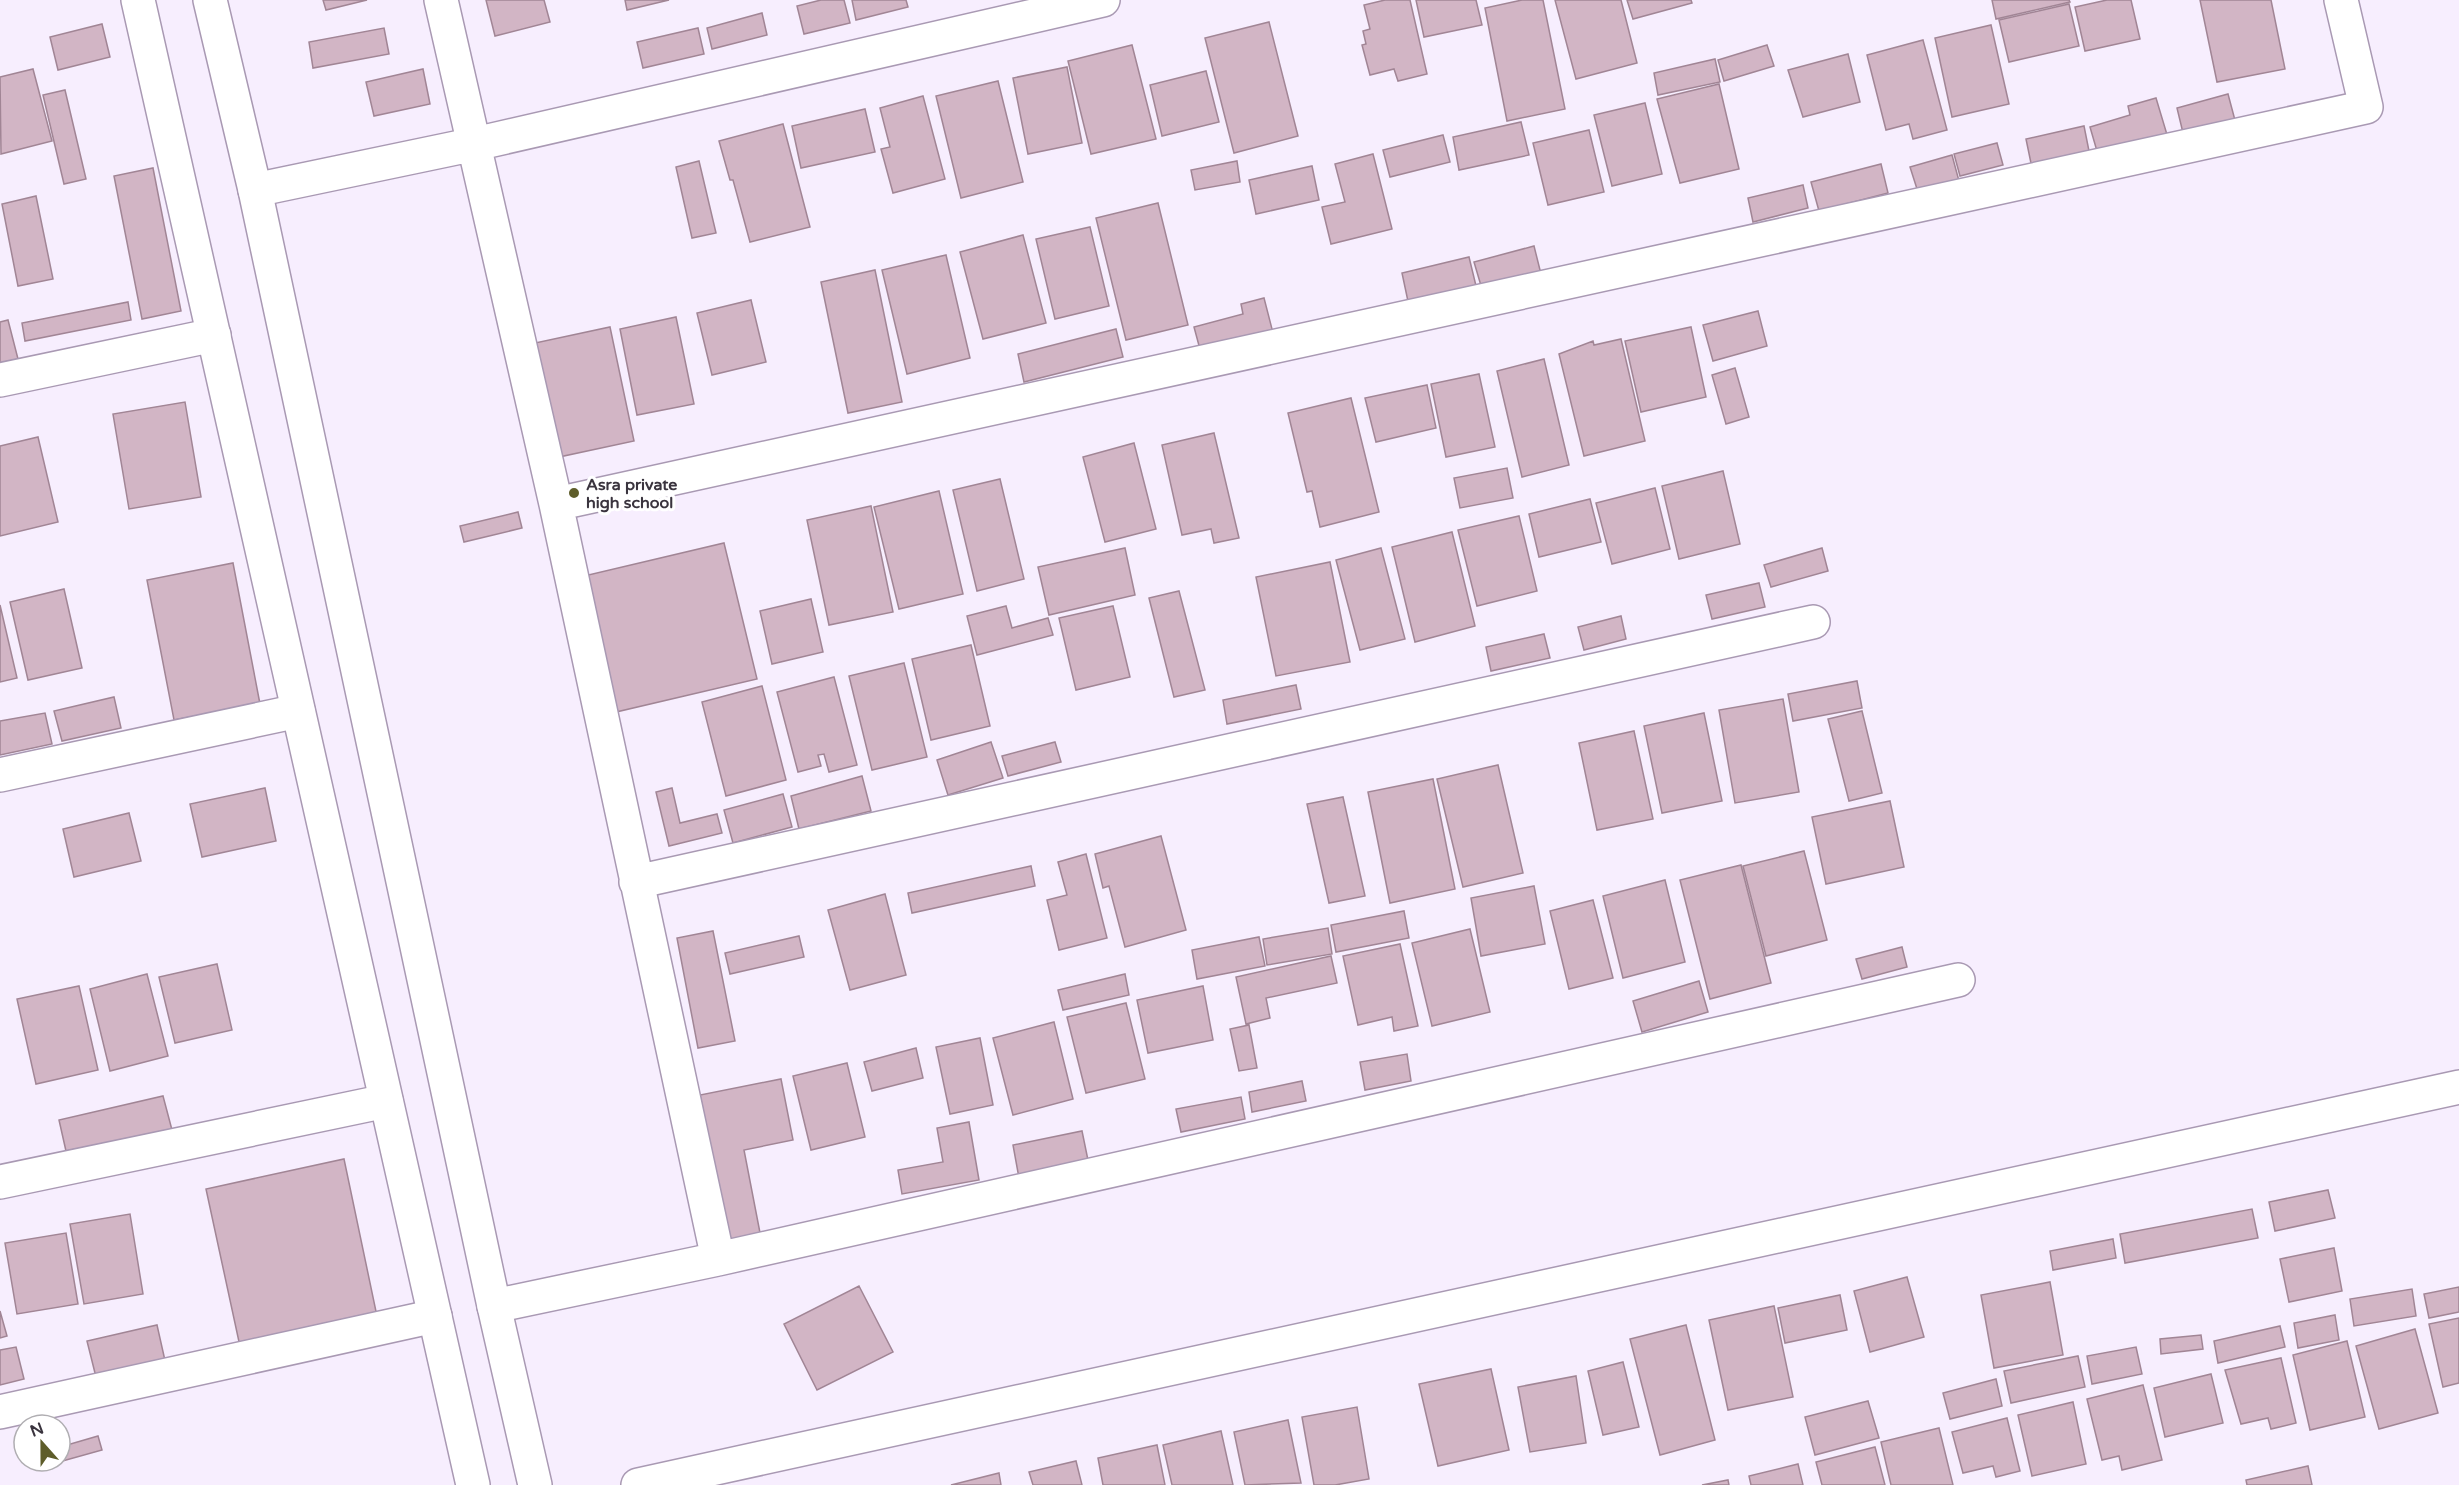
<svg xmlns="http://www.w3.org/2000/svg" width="2459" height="1485" font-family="'Varela Round',sans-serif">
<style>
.building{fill:#d2b5c5;stroke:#a18595;stroke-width:1.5}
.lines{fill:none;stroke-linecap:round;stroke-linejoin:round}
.street-casing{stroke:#a999b3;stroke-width:36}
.secondary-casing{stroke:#a999b3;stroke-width:36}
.street{stroke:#fff;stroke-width:33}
.secondary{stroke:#fff;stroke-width:33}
.poi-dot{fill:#5e5d2a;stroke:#fff;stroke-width:2}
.labels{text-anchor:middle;stroke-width:6;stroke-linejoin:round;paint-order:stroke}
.poi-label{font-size:16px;font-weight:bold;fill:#3a343e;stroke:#fff;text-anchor:start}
</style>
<rect width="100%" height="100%" fill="#f7eefe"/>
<path class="building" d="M323 0H367L326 10Z
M486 0H544L550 22 495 36Z
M625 0H669L627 10Z
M821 0H844L850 23 804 34 797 6Z
M852 0H906L908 7 856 20Z
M1385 0H1410L1427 74 1398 81 1394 69 1370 75 1362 45 1366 44 1363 31 1370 29 1364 5Z
M1416 0H1476L1482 25 1424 37Z
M1522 0H1543L1565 109 1507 121 1485 8Z
M1555 0H1621L1637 63 1576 79Z
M1627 0H1691L1692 3 1633 19Z
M1992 0H2069L2070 2 1996 19Z
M2107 0H2131L2140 39 2085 51 2075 7Z
M2200 0H2271L2285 69 2217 82Z
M2069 4 2079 46 2009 62 1999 20Z
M762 13 767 35 712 49 707 28Z
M1269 22 1298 136 1234 153 1205 38Z
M102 24 110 57 58 70 50 37Z
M1991 25 2009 104 1952 117 1935 38Z
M384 28 389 54 313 68 309 42Z
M698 28 704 54 643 68 637 42Z
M1923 40 1947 130 1913 139 1909 124 1886 130 1867 55Z
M1132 45 1156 139 1091 154 1068 61Z
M1767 45 1774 66 1724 81 1718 60Z
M1848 54 1860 102 1803 117 1788 70Z
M1715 59 1720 82 1658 95 1654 73Z
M1067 67 1082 143 1028 154 1013 78Z
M33 69 52 141 1 154 0 77Z
M423 69 430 104 374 116 366 82Z
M1206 71 1219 122 1162 136 1150 85Z
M998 81 1023 182 961 198 936 96Z
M1719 84 1739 169 1680 183 1657 99Z
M65 90 86 179 64 184 43 95Z
M2228 94 2236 124 2184 137 2177 108Z
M923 96 945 179 893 193 881 149 890 147 880 108Z
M2156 98 2168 138 2099 158 2090 127 2130 115 2128 106Z
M1645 103 1662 174 1612 186 1594 115Z
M865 109 875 152 801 168 792 126Z
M1521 122 1529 155 1459 170 1453 137Z
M783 124 810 227 750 242 733 180H730L719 141Z
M2084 126 2090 156 2032 168 2026 139Z
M1589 130 1604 192 1548 205 1533 143Z
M1443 135 1450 162 1390 177 1383 150Z
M1997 143 2003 165 1960 176 1954 154Z
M1373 154 1392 229 1331 244 1322 207 1345 202 1335 164Z
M1952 155 1959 181 1918 192 1910 167Z
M699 161 716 233 692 238 676 167Z
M1237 161 1240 182 1195 190 1191 170Z
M1881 164 1888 193 1819 211 1811 182Z
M1312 166 1319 200 1256 214 1249 180Z
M153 168 181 311 142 319 114 176Z
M1803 185 1808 208 1753 222 1748 198Z
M36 196 53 279 18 286 2 204Z
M1158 203 1188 325 1126 340 1096 218Z
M1090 227 1109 306 1055 319 1036 239Z
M1023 235 1046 323 983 339 960 252Z
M1534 246 1541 274 1482 289 1474 262Z
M946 255 970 358 907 374 882 270Z
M1469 257 1477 290 1409 306 1402 273Z
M875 270 902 402 848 413 821 282Z
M1264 298 1273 333 1201 353 1194 327 1243 314 1241 304Z
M751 300 766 362 712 375 697 313Z
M128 302 131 320 25 341 22 323Z
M1758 311 1767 346 1713 361 1703 325Z
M676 317 694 404 637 415 620 329Z
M8 320 18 359 0 363V322Z
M610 327 634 441 559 457 535 343Z
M1691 327 1706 397 1641 412 1625 341Z
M1116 329 1123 357 1024 382 1018 354Z
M1621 339 1645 441 1584 456 1559 354 1593 341 1594 345Z
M1544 359 1569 465 1522 477 1497 371Z
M1735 368 1749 417 1726 424 1712 375Z
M1479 374 1495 447 1446 457 1431 384Z
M1427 385 1436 428 1376 442 1365 398Z
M1351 398 1379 512 1320 527 1312 491 1307 492 1288 413Z
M185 402 201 497 129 509 113 414Z
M1214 433 1239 538 1214 543 1211 529 1182 535 1162 445Z
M38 437 58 522 0 536V446Z
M1134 443 1156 529 1105 542 1083 457Z
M1507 468 1513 498 1460 508 1454 478Z
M1723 471 1740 544 1679 559 1662 486Z
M1000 479 1024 579 977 591 953 490Z
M1655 488 1670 549 1612 564 1596 503Z
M939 491 963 594 899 609 874 507Z
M1590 499 1601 542 1539 557 1529 514Z
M871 506 893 612 829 625 807 520Z
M518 512 522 528 464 542 460 526Z
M1519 516 1537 591 1477 606 1458 530Z
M1452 532 1475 626 1415 642 1392 547Z
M724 543 757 679 616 712 584 576Z
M1125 548 1135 595 1049 615 1038 567Z
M1381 548 1405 639 1360 650 1336 560Z
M1822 548 1828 571 1771 587 1764 565Z
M1330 562 1350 662 1276 676 1256 577Z
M233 563 260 704 174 720 147 580Z
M1759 583 1765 607 1712 619 1706 595Z
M64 589 82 668 28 680 10 602Z
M1179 591 1205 690 1174 697 1149 598Z
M811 599 823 652 772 664 760 611Z
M0 605 17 678 0 682Z
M1006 606 1012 628 1048 618 1053 635 977 655 967 616Z
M1113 606 1130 677 1076 690 1059 618Z
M1621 616 1626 639 1584 650 1578 627Z
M1544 634 1550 658 1491 671 1486 647Z
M971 645 990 726 931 740 912 659Z
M904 663 927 757 872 770 849 676Z
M834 677 857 765 829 772 824 754 818 755 821 766 798 772 777 692Z
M1857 681 1862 708 1793 721 1788 694Z
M1296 685 1301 709 1227 724 1223 700Z
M762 686 786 780 726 796 702 702Z
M114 697 121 728 62 741 54 711Z
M1783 699 1799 792 1735 803 1719 710Z
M1862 711 1882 793 1849 801 1828 719Z
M45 713 52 744 0 755V721Z
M1704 713 1722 801 1662 813 1644 726Z
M1634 731 1653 819 1597 830 1579 743Z
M991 742 1003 778 948 795 937 760Z
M1055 742 1061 762 1008 776 1002 756Z
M1498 765 1523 873 1463 887 1437 779Z
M862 776 871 811 799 829 791 796Z
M1433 779 1455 889 1390 903 1368 792Z
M265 788 276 841 202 857 190 804Z
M672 788 680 823 717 814 722 833 669 846 656 792Z
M783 794 792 827 733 843 724 810Z
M1343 797 1365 896 1329 903 1307 804Z
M1890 801 1904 867 1826 884 1812 817Z
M129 813 141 861 74 877 63 829Z
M1161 836 1186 930 1125 947 1109 886 1103 888 1095 854Z
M1804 851 1827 940 1766 956 1743 866Z
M1086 854 1107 938 1059 950 1047 900 1067 895 1058 862Z
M1741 865 1771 983 1710 999 1680 880Z
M1031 866 1035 886 912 913 908 893Z
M1665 880 1685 962 1623 978 1603 896Z
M1534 886 1545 944 1481 956 1471 898Z
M885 894 906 975 850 990 828 910Z
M1593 900 1613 978 1569 989 1550 911Z
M1404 911 1409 938 1336 952 1331 925Z
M1328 928 1332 954 1267 965 1263 939Z
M1470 929 1490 1012 1432 1026 1412 943Z
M713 931 735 1041 698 1048 677 938Z
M799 936 804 957 730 974 725 953Z
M1259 937 1265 966 1197 979 1192 950Z
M1400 944 1418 1026 1394 1031 1392 1017 1358 1025 1343 956Z
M1902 947 1907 967 1862 979 1856 959Z
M1331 956 1337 983 1266 998 1270 1018 1246 1024 1236 977Z
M217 964 232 1030 175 1043 159 977Z
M147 974 168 1056 110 1071 90 989Z
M1125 974 1129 995 1063 1010 1058 990Z
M1699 981 1708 1012 1642 1032 1633 1001Z
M79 986 98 1070 36 1084 17 999Z
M1203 986 1213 1040 1148 1053 1137 1000Z
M1126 1003 1145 1079 1086 1093 1067 1017Z
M1054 1022 1073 1099 1013 1115 993 1038Z
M1249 1025 1257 1068 1239 1071 1230 1029Z
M980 1038 993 1105 950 1114 936 1047Z
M916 1048 923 1078 872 1091 864 1062Z
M1407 1054 1411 1081 1365 1090 1360 1062Z
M847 1063 865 1137 811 1150 793 1076Z
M781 1079 793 1140 744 1150 761 1238 730 1244 700 1095Z
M1302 1081 1306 1101 1252 1112 1249 1092Z
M163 1096 172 1130 66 1151 59 1120Z
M1241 1097 1245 1119 1181 1132 1176 1109Z
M969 1122 979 1180 902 1194 898 1170 943 1162 937 1128Z
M1082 1131 1089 1165 1019 1178 1013 1145Z
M344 1159 378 1321 241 1351 206 1189Z
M2328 1190 2335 1218 2275 1231 2269 1202Z
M2252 1209 2258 1238 2125 1263 2120 1234Z
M130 1214 143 1294 84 1304 70 1224Z
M66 1233 78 1304 17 1314 5 1243Z
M2113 1239 2116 1258 2053 1270 2050 1251Z
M2334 1248 2342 1291 2289 1302 2280 1259Z
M1907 1277 1924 1337 1870 1352 1854 1291Z
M2050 1282 2063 1355 1994 1368 1981 1295Z
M859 1286 893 1352 817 1390 784 1324Z
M2459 1287V1312L2429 1318 2424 1294Z
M2412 1289 2416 1316 2354 1326 2350 1299Z
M1840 1295 1847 1330 1785 1343 1778 1308Z
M1774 1306 1793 1397 1728 1410 1709 1320Z
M0 1311 7 1336 0 1338Z
M2335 1315 2339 1340 2298 1348 2294 1323Z
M2459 1318V1383L2443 1387 2429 1324Z
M157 1325 166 1365 97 1381 87 1341Z
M1686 1325 1715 1440 1660 1455 1630 1339Z
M2280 1326 2285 1347 2218 1363 2214 1341Z
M2415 1329 2438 1413 2379 1429 2356 1346Z
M2201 1335 2203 1349 2161 1354 2160 1339Z
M2347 1341 2365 1417 2310 1430 2293 1355Z
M16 1347 24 1379 0 1385V1350Z
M2136 1347 2142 1374 2092 1384 2087 1356Z
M2078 1356 2085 1387 2011 1403 2004 1371Z
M2281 1358 2296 1423 2271 1429 2268 1418 2241 1424 2225 1370Z
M1623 1362 1639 1427 1603 1435 1588 1371Z
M1491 1369 1509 1450 1438 1466 1419 1384Z
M2211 1374 2223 1423 2165 1437 2154 1388Z
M1576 1376 1586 1443 1530 1452 1518 1387Z
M1996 1379 2002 1406 1950 1419 1943 1393Z
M2143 1385 2162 1460 2122 1470 2119 1456 2102 1460 2087 1399Z
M1868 1401 1879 1438 1815 1455 1805 1417Z
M2073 1402 2086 1464 2032 1476 2018 1415Z
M1357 1407 1369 1479 1335 1485H1314L1302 1417Z
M2007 1418 2020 1471 1996 1477 1993 1466 1963 1473 1952 1432Z
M1288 1420 1301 1483 1245 1485 1234 1432Z
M1939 1428 1953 1485H1891L1881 1442Z
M1221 1431 1233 1485H1172L1163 1445Z
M98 1436 102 1450 59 1462 60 1447Z
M1157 1445 1165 1485H1103L1098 1458Z
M1875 1447 1885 1485H1822L1816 1462Z
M1076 1461 1082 1485H1033L1029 1472Z
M1798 1464 1803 1485H1751L1749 1476Z
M2308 1466 2312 1485H2247L2246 1480Z
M999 1473 1001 1485H951Z
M1728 1480 1729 1485H1702Z"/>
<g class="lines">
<g class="street-casing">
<path id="street" d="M441 0 556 504 718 1259
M255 190 475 144 1103 0
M0 380 214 335
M556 504 2366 107 2341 0
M0 775 298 711
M636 882 1813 622
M0 1182 386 1101
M494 1306 718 1259 1958 980
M0 1412 435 1316
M638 1485 2459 1087"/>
</g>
<g class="secondary-casing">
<path id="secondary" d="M138 0 473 1485
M210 0 255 190 494 1306 535 1485"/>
</g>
<use href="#street" class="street"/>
<use href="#secondary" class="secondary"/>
</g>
<circle class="poi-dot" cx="574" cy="493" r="6"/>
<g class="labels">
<g class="poi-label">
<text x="586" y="490">Asra private<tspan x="586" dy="18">high school</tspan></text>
</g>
</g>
<g transform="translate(42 1443) rotate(339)"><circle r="28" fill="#ffffff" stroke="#b0aeb2" stroke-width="1.5"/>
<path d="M0-4.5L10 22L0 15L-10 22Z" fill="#5e5d2a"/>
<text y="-9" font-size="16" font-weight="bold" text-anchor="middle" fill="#3a343e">N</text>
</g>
</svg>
